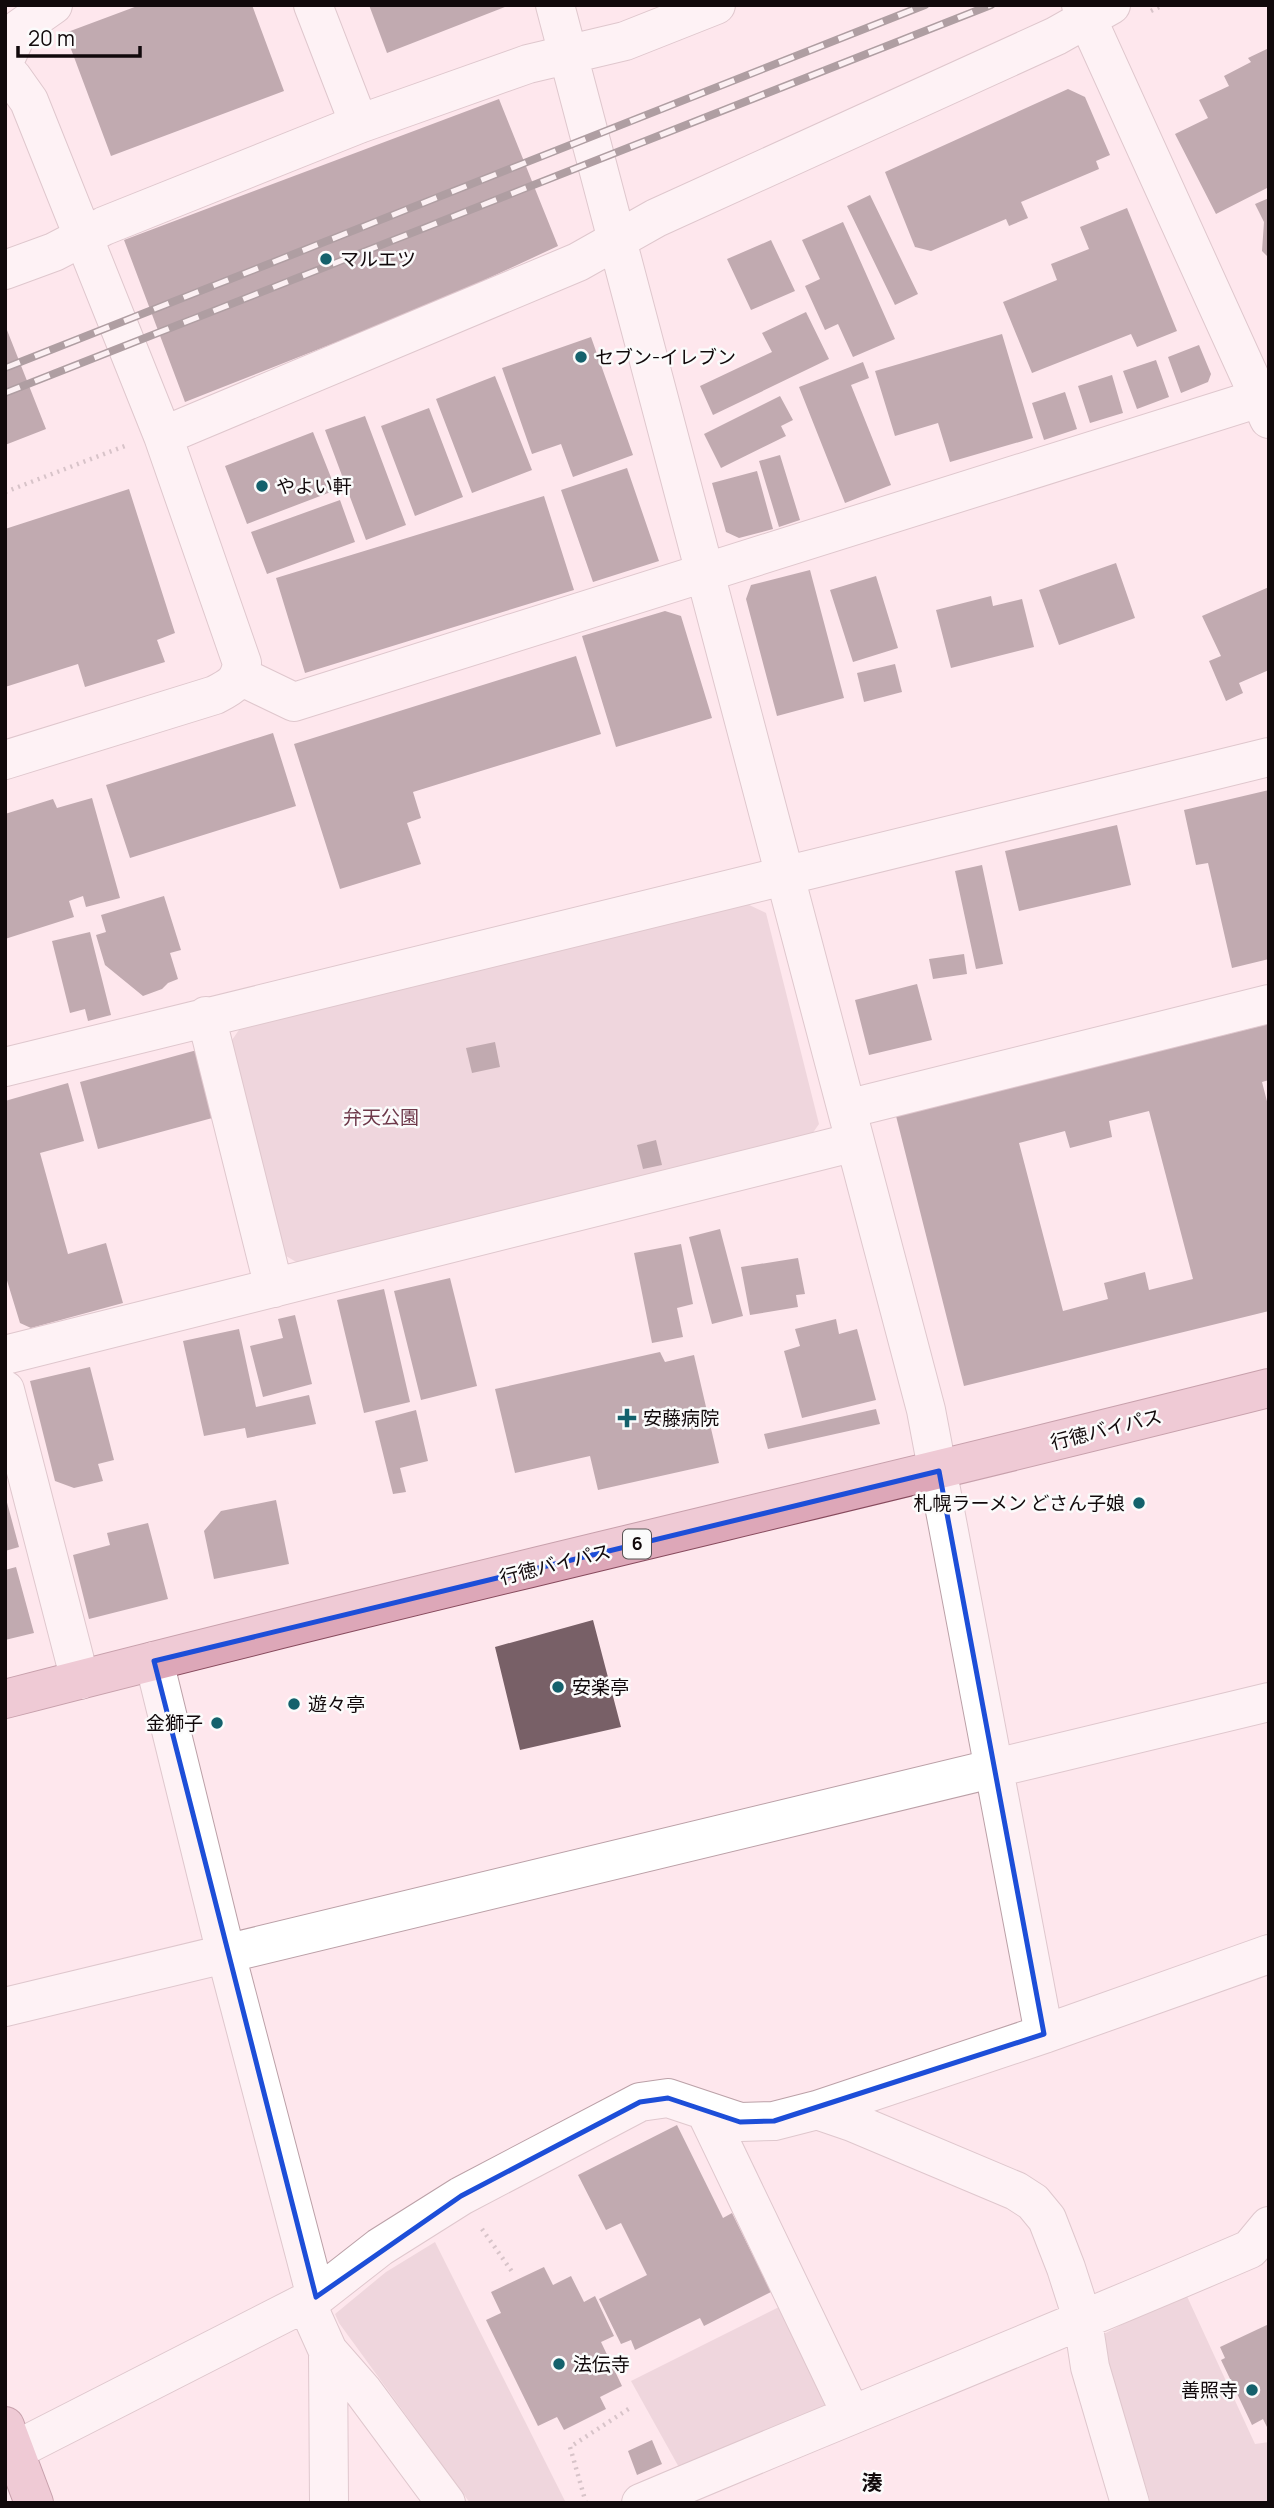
<svg xmlns="http://www.w3.org/2000/svg" width="1274" height="2508" font-family="Manrope,'Noto Sans JP',sans-serif">
<style>
.green{fill:#dec2c9}
.building{fill:#786067;fill-rule:evenodd}
.lines{fill:none;stroke-linecap:round;stroke-linejoin:round}
.minor-casing{stroke:#bba0a7;stroke-width:40}
.major-casing{stroke:#874a5d;stroke-width:40}
.path{stroke:#aa989d;stroke-width:4.5;stroke-dasharray:2 5;stroke-linecap:butt}
.minor{stroke:#fff;stroke-width:38}
.major{stroke:#dda7b8;stroke-width:38}
.rail-casing{stroke:#514548;stroke-width:8}
.rail{stroke:#fbfbfb;stroke-width:5;stroke-dasharray:16;stroke-linecap:butt}
.marked{fill:none;stroke:#1d4ed8;stroke-width:5;stroke-linejoin:round}
.poi-dot{fill:#14616c;stroke:#fbfbfb;stroke-width:2.5}
.labels{text-anchor:middle;stroke-width:5;stroke-linejoin:round;paint-order:stroke}
.shield{fill:#fbfbfb;stroke:#575253;stroke-width:2}
.shield-label{font-size:18px;font-weight:bold;fill:#11090b}
.poi-label{font-size:19px;fill:#11090b;stroke:#fbfbfb;text-anchor:start}
.park-label{font-size:19px;fill:#6e394a;stroke:#fbfbfb}
.street-label{font-size:19px;fill:#11090b;stroke:#fbfbfb}
.neighbourhood-label{font-size:21px;font-weight:bold;fill:#11090b;stroke:#fbfbfb}
</style>
<rect width="100%" height="100%" fill="#fee7ed"/>
<path class="green" d="M747 904 766 913 819 1124 810 1137 298 1263 281 1253 230 1043 243 1024Z
M435 2242 566 2503H470L339 2323 335 2314 386 2272Z
M1185 2292 1255 2444 1269 2442V2503H1151L1098 2337Z
M779 2307 829 2411 681 2471 631 2381Z"/>
<path class="building" d="M140 5H252L284 91 111 156 65 33Z
M369 5H510L387 53Z
M1269 48V187L1216 214 1175 134 1208 118 1199 100 1229 86 1224 76 1251 62 1248 58Z
M1068 89 1085 97 1110 155 1096 161 1099 169 1021 202 1028 218 1009 226 1006 219 931 251 915 247 885 172Z
M499 99 558 246 433 304 185 402 124 240Z
M870 195 918 294 895 305 847 206Z
M1269 198V258L1262 251 1264 222 1255 204Z
M1127 208 1177 331 1137 347 1131 334 1032 373 1003 302 1057 280 1051 264 1089 249 1080 227Z
M843 222 895 339 853 357 838 324 825 330 805 286 820 279 802 240Z
M771 240 795 291 751 310 727 259Z
M806 312 829 359 713 415 700 386 772 352 762 333Z
M5 325 46 429 5 445Z
M1002 334 1033 438 950 462 938 423 895 436 875 371Z
M591 337 633 455 573 477 561 444 532 454 502 368Z
M1199 345 1211 374 1208 382 1181 393 1168 357Z
M1156 360 1169 397 1137 409 1123 371Z
M863 362 869 378 851 385 891 485 845 503 799 387Z
M1112 375 1123 413 1090 423 1078 386Z
M495 376 532 470 472 493 436 399Z
M1065 392 1077 429 1044 440 1032 403Z
M780 396 793 420 781 426 786 436 721 468 704 434Z
M429 408 463 497 415 516 381 426Z
M365 416 406 525 366 540 325 430Z
M313 432 336 490 247 524 225 466Z
M780 455 800 520 779 527 759 461Z
M627 468 659 561 593 582 561 490Z
M757 471 773 529 739 538 726 532 712 483Z
M129 489 175 633 157 640 165 662 85 687 78 664 5 687V529Z
M544 496 574 590 305 673 276 578Z
M340 500 355 542 267 574 251 532Z
M1116 563 1135 618 1059 645 1039 590Z
M810 570 844 698 777 716 746 599 751 585Z
M876 576 898 648 853 662 830 590Z
M1269 587V670L1239 683 1243 693 1226 701 1209 661 1221 656 1202 616Z
M991 596 993 606 1022 599 1034 647 951 668 936 610Z
M665 611 681 616 712 718 616 747 582 636Z
M576 656 601 734 413 792 421 818 407 823 421 864 340 889 294 744Z
M895 664 902 692 864 702 857 673Z
M273 733 296 806 130 858 106 785Z
M1269 790V959L1232 968 1208 863 1196 865 1184 810Z
M92 798 120 898 86 907 83 896 69 901 74 917 5 939V814L53 799 57 808Z
M1117 825 1131 885 1019 911 1005 851Z
M982 865 1003 964 976 969 955 871Z
M164 896 181 950 170 953 178 979 168 983 162 989 143 996 105 965 96 935 106 932 101 915Z
M90 932 111 1015 88 1021 85 1009 70 1013 52 941Z
M964 954 967 974 933 979 929 959Z
M917 984 932 1040 869 1055 855 1000Z
M1269 1024V1080L1262 1082 1269 1109V1311L964 1386 896 1116ZM1149 1111 1193 1279 1149 1290 1145 1272 1104 1283 1108 1299 1063 1311 1019 1143 1065 1131 1070 1148 1112 1137 1109 1121Z
M495 1042 500 1067 472 1073 466 1048Z
M197 1050 216 1117 98 1149 80 1082Z
M68 1083 84 1141 40 1153 68 1254 106 1243 123 1303 31 1328 20 1323 5 1274V1101Z
M656 1140 662 1165 643 1169 637 1145Z
M720 1229 743 1316 712 1324 689 1237Z
M681 1244 693 1304 677 1308 683 1337 652 1343 634 1253Z
M798 1258 805 1294 796 1295 798 1307 750 1315 741 1267Z
M450 1278 477 1386 421 1400 394 1291Z
M384 1289 410 1402 364 1413 337 1300Z
M295 1315 312 1384 263 1397 250 1346 283 1338 278 1319Z
M836 1319 839 1334 857 1329 876 1400 802 1418 784 1351 800 1346 795 1329Z
M239 1329 256 1407 309 1395 316 1424 247 1438 245 1428 204 1436 183 1341Z
M660 1352 665 1362 694 1355 719 1463 598 1490 590 1456 515 1473 495 1389Z
M90 1367 114 1460 98 1464 103 1481 74 1488 55 1481 30 1381Z
M876 1409 880 1424 768 1449 764 1434Z
M416 1410 428 1461 400 1468 406 1492 393 1494 375 1421Z
M5 1495 19 1547 5 1551Z
M276 1500 289 1564 214 1579 204 1531 221 1511Z
M148 1523 168 1599 89 1619 73 1555 110 1545 107 1533Z
M16 1567 34 1633 5 1640V1570Z
M593 1620 621 1727 520 1750 495 1647Z
M677 2125 723 2218 732 2213 771 2292 704 2326 700 2318 635 2350 631 2340 621 2344 599 2299 647 2275 621 2223 606 2230 578 2175Z
M544 2267 553 2285 571 2276 584 2302 595 2296 614 2336 601 2342 622 2386 600 2397 606 2409 564 2430 557 2417 538 2426 486 2320 501 2313 491 2292Z
M1269 2324V2431L1263 2419 1252 2425 1221 2360 1225 2358 1220 2347Z
M652 2440 662 2464 637 2475 628 2451Z"/>
<g class="lines">
<g class="minor-casing">
<path id="minor" d="M313 5 359 124
M555 5 926 1410 1044 2034
M1081 5 1269 419
M5 60 19 29 53 5
M5 73 12 77 29 101 163 436 242 663C239 683 232 686 215 695L5 760
M5 270 54 252 104 226 359 124 528 64 625 41 716 5
M163 436 578 262 656 218 1056 36 1111 5
M240 676 294 702 1269 395
M206 1016 274 1288
M5 1067 1269 757
M847 1109 1269 1004
M5 1355 855 1142
M5 1390 80 1680
M154 1661 226 1954 316 2297
M5 2007 1269 1702
M817 2110 852 2122 1016 2191 1033 2202 1047 2219 1066 2268 1083 2321 1090 2367 1130 2503
M706 2112 851 2414
M306 2302 328 2351 363 2391 446 2503
M328 2351 329 2503
M14 2451 316 2297 380 2247 461 2196 640 2102 668 2098 740 2122 774 2121 817 2110 1044 2034 1269 1954
M641 2503C844 2417 1048 2336 1250 2249L1269 2226"/>
</g>
<g class="major-casing">
<path id="major" d="M5 1699C425 1590 848 1494 1269 1388
M5 2426 34 2503"/>
</g>
<path class="path" d="M1151 11 1163 5
M5 492 125 446
M482 2229 513 2273
M586 2503 570 2447 630 2408"/>
<use href="#minor" class="minor"/>
<use href="#major" class="major"/>
<g class="rail-casing">
<path id="rail" d="M5 368 925 5
M5 393 991 5"/>
</g>
<use href="#rail" class="rail"/>
</g>
<path d="M0 0H1274V2508H0ZM939 1471 1044 2034 774 2121 740 2122 668 2098 640 2102 461 2196 316 2297 154 1661Z" fill="#fee7ed" fill-opacity=".55" fill-rule="evenodd"/>
<path class="marked" d="M939 1471 1044 2034 774 2121 740 2122 668 2098 640 2102 461 2196 316 2297 154 1661Z"/>
<g class="poi-dot">
<circle cx="326" cy="259" r="7"/>
<circle cx="581" cy="357" r="7"/>
<circle cx="262" cy="486" r="7"/>
<path d="M623.5 1407.5h7v7h7v7h-7v7h-7v-7h-7v-7h7z"/>
<circle cx="1139" cy="1503" r="7"/>
<circle cx="558" cy="1687" r="7"/>
<circle cx="294" cy="1704" r="7"/>
<circle cx="217" cy="1723" r="7"/>
<circle cx="559" cy="2364" r="7"/>
<circle cx="1252" cy="2390" r="7"/>
</g>
<g class="labels">
<rect class="shield" x="623" y="1529.5" width="28" height="29" rx="5"/>
<g class="shield-label">
<text x="637" y="1550">6</text>
</g>
<g class="poi-label">
<text x="340" y="266">マルエツ</text>
<text x="595" y="364">セブン-イレブン</text>
<text x="276" y="493">やよい軒</text>
<text x="643" y="1425">安藤病院</text>
<text x="1125" y="1510" text-anchor="end">札幌ラーメン どさん子娘</text>
<text x="572" y="1694">安楽亭</text>
<text x="308" y="1711">遊々亭</text>
<text x="203" y="1730" text-anchor="end">金獅子</text>
<text x="573" y="2371">法伝寺</text>
<text x="1238" y="2397" text-anchor="end">善照寺</text>
</g>
<g class="park-label">
<text x="381" y="1124">弁天公園</text>
</g>
<g class="street-label">
<text transform="translate(1106 1429) rotate(-14)" y="7">行徳バイパス</text>
<text transform="translate(555 1564) rotate(-14)" y="7">行徳バイパス</text>
</g>
<g class="neighbourhood-label">
<text x="872" y="2490">湊</text>
</g>
</g>
<rect width="1274" height="2508" fill="none" stroke="#11090b" stroke-width="14"/>
<path d="M18 46v10h122v-10" fill="none" stroke="#11090b" stroke-width="3.5"/>
<text x="28" y="46" font-size="21" fill="#11090b" stroke="#fbfbfb" stroke-width="5" paint-order="stroke">20 m</text>
</svg>
